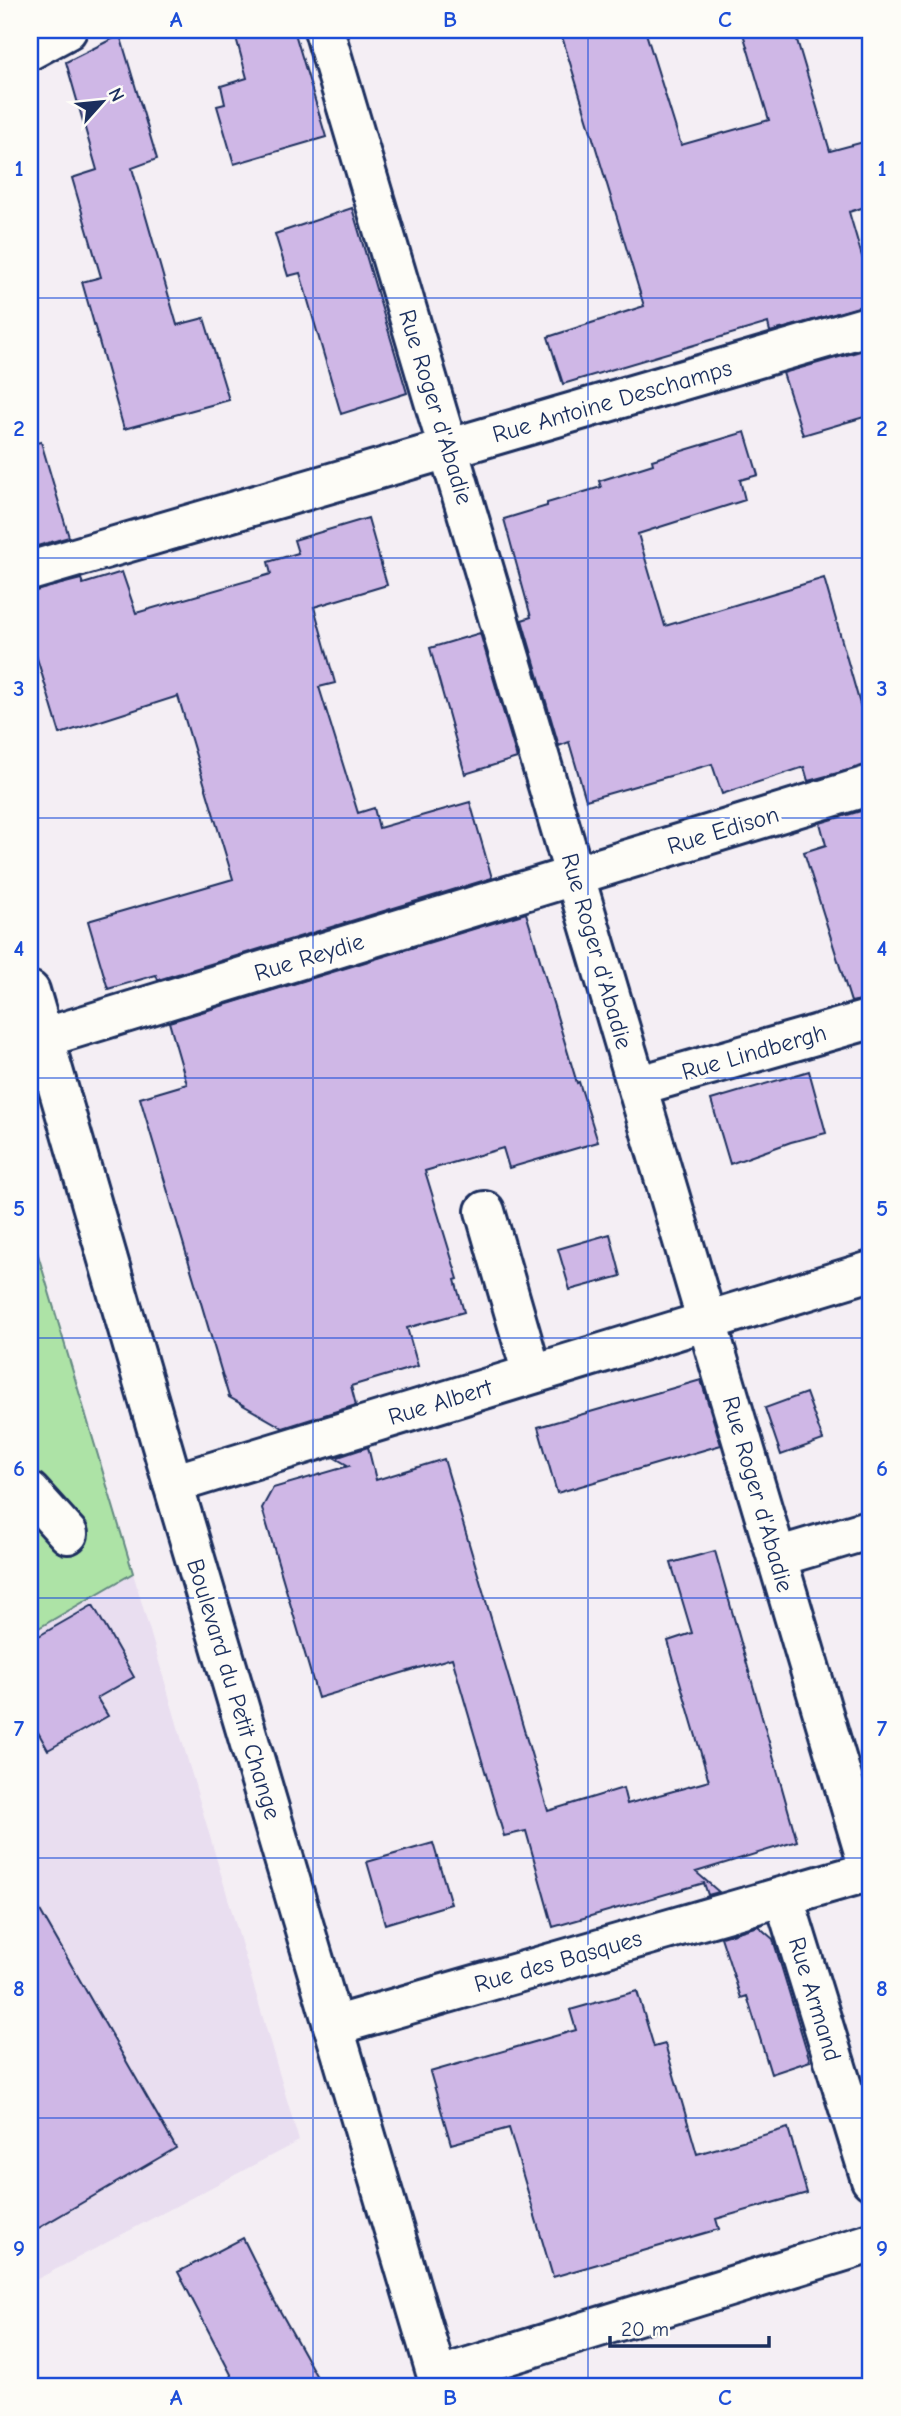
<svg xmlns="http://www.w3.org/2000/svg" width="901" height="2416" font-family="'Comic Neue',sans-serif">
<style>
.built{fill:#e9def0}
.green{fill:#ade3a6;stroke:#648982;stroke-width:2}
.building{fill:#cfb7e6;stroke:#1b2f5e;stroke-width:2}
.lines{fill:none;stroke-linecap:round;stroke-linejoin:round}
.minor-casing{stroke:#1b2f5e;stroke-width:44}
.major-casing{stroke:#1b2f5e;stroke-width:44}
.minor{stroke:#fdfcf7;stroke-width:38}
.major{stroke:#fdfcf7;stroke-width:38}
.grid{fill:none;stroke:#1d4ed8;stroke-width:2;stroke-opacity:0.55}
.labels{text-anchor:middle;stroke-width:7;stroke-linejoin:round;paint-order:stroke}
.street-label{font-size:24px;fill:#1b2f5e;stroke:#fdfcf7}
.neatline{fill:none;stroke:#1d4ed8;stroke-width:2.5}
.grid-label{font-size:23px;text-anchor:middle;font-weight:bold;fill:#1d4ed8}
</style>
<rect width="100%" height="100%" fill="#f4eef4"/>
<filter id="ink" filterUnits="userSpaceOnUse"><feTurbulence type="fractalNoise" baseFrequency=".0143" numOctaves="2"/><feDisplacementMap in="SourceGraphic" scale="14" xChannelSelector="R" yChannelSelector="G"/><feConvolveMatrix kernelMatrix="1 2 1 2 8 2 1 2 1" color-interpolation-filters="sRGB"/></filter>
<g filter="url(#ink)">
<path class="built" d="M133 1573 299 2141 30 2283V1633Z"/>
<path class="green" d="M30 1228 133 1573 30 1633Z"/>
<path class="building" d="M234 30H294L326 137 234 164 217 106 225 104 221 86 247 78Z
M560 30H645L681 145 769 120 742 30H794L830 151 871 140V205L849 212 871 287V304L770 332 768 323 563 384 548 337 644 306Z
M120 35 157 159 132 168 177 325 204 318 229 400 124 429 82 282 101 277 72 178 97 170 66 62Z
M352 208 407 393 341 414 300 273 288 276 275 234Z
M871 348V415L803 435 783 373Z
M745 432 758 475 740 480 745 500 638 534 665 626 824 578 871 743V764L808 781 804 767 722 794 712 764 586 800 569 742 559 746 522 620 531 617 504 519 547 506V503L601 487 599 481 653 464 652 460Z
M41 442 69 537 30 548V444Z
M368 518 387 585 314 607 335 683 319 687 358 813 374 808 379 828 470 802 492 878 158 980 156 975 108 989 88 921 233 879 178 696 60 734 30 635V592L81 579 83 584 122 572 136 613 271 574 268 562 298 553 294 540Z
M480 633 517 758 465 774 430 648Z
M871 808V998L851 1002 804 852 826 845 820 823Z
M526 913 577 1083 579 1082 598 1142 509 1168 503 1148 425 1171 458 1279 455 1280 464 1312 407 1328 418 1366 351 1386 356 1405 283 1428 229 1397 140 1098 187 1084 169 1022Z
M809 1071 826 1133 791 1142 730 1164 711 1100Z
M610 1234 621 1276 570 1290 558 1249Z
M701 1380 721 1445 557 1493 538 1427Z
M806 1393 823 1440 781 1455 765 1408Z
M368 1447 376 1480 444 1459 548 1811 623 1788 627 1804 709 1781 668 1641 692 1633 671 1563 715 1551 797 1841 696 1872 719 1892 708 1895 704 1883 553 1927 526 1831 504 1836 452 1658 318 1698 262 1508 273 1488 349 1466 335 1458Z
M93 1605 134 1677 97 1698 108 1716 48 1750 30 1718V1641Z
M433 1843 451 1904 385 1924 367 1862Z
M30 1893 176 2148 30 2233Z
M758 1926 773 1939 810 2061 771 2074 747 1996 741 1998 721 1937Z
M637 1991 654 2047 665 2044 697 2154 788 2128 807 2193 716 2219 719 2229 553 2277 509 2128 451 2144 430 2072 576 2030 570 2010Z
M243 2238 275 2302 322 2386H237L178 2272Z"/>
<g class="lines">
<g class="minor-casing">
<path id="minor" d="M324 30 870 1872
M30 50 67 30
M30 571 871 325
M43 1038 871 785
M637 1086 871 1019
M485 1211 532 1374
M173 1484 871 1271
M30 1492 68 1534
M777 1557 871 1529
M784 1898 871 2180
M333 2026 871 1871
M437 2377 871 2243"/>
</g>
<g class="major-casing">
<path id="major" d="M30 991 173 1484 440 2386"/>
</g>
<use href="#minor" class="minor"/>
<use href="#major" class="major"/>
</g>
</g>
<path class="grid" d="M313 30V2386M588 30V2386M30 298H871M30 558H871M30 818H871M30 1078H871M30 1338H871M30 1598H871M30 1858H871M30 2118H871"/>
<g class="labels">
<g class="street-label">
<text transform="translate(612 401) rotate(-16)" y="8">Rue Antoine Deschamps</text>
<text transform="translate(436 407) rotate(73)" y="8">Rue Roger d'Abadie</text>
<text transform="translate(723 830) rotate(-17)" y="8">Rue Edison</text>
<text transform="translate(597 951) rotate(74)" y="8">Rue Roger d'Abadie</text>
<text transform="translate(309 957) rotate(-17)" y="8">Rue Reydie</text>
<text transform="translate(754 1052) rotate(-16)" y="8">Rue Lindbergh</text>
<text transform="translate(440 1402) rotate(-17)" y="8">Rue Albert</text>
<text transform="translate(758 1494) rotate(74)" y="8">Rue Roger d'Abadie</text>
<text transform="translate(234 1689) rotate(73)" y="8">Boulevard du Petit Change</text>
<text transform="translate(558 1961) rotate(-16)" y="8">Rue des Basques</text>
<text transform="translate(815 1999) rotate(73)" y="8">Rue Armand</text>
</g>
</g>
<rect width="901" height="2416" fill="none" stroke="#fdfcf7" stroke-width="77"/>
<g transform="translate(102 102) rotate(63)" stroke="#fdfcf7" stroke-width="5" paint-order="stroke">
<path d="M0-5L12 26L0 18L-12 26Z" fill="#1b2f5e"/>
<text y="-10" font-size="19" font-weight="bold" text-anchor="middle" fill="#1b2f5e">N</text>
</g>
<path d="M610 2336v10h159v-10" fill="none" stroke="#1b2f5e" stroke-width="3.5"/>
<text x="621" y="2336" font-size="21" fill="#1b2f5e" stroke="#fdfcf7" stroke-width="5" paint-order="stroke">20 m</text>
<rect x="38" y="38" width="824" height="2340" class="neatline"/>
<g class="grid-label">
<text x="176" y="27">A</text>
<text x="450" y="27">B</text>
<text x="725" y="27">C</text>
<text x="19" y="176">1</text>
<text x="882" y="176">1</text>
<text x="19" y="436">2</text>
<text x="882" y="436">2</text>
<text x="19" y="696">3</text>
<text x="882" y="696">3</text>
<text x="19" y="956">4</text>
<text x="882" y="956">4</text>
<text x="19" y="1216">5</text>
<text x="882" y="1216">5</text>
<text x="19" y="1476">6</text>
<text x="882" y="1476">6</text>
<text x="19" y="1736">7</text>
<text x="882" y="1736">7</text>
<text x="19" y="1996">8</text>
<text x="882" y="1996">8</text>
<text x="19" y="2256">9</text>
<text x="882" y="2256">9</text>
<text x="176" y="2405">A</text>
<text x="450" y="2405">B</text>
<text x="725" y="2405">C</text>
</g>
</svg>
